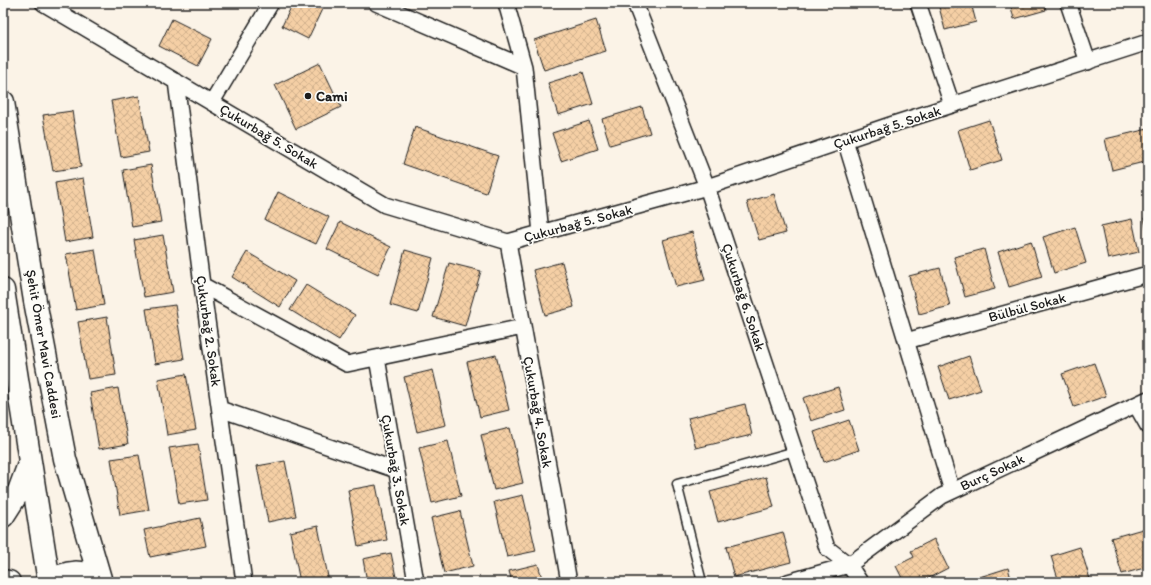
<svg xmlns="http://www.w3.org/2000/svg" width="1151" height="585" font-family="Itim,sans-serif">
<style>
.building{fill:url(#building-cross-hatch);stroke:#1c1c1c}
.lines{fill:none;stroke-linecap:round;stroke-linejoin:round}
.service-casing{stroke:#1c1c1c;stroke-width:11}
.minor-casing{stroke:#1c1c1c;stroke-width:18}
.secondary-casing{stroke:#1c1c1c;stroke-width:25}
.service{stroke:#fdfcf7;stroke-width:8}
.minor{stroke:#fdfcf7;stroke-width:15}
.secondary{stroke:#fdfcf7;stroke-width:22}
.poi-dot{fill:#1c1c1c;stroke:#fdfcf7;stroke-width:1.5}
.labels{text-anchor:middle;stroke-width:3.5;stroke-linejoin:round;paint-order:stroke}
.poi-label{font-size:14px;font-weight:bold;fill:#1c1c1c;stroke:#fdfcf7;text-anchor:start}
.street-label{font-size:14px;fill:#1c1c1c;stroke:#fdfcf7}
</style>
<defs>
<pattern id="building-cross-hatch" width="8" height="8" patternUnits="userSpaceOnUse"><rect width="8" height="8" fill="#f5cfa5"/><path d="M0 0l8 8M0 8l8-8" fill="none" stroke="#d1b18d"/></pattern>
</defs>
<rect width="100%" height="100%" fill="#fbf3e7"/>
<filter id="ink" filterUnits="userSpaceOnUse"><feTurbulence type="fractalNoise" baseFrequency=".025" numOctaves="2"/><feDisplacementMap in="SourceGraphic" scale="8" xChannelSelector="R" yChannelSelector="G"/><feConvolveMatrix kernelMatrix="1 2 1 2 8 2 1 2 1" color-interpolation-filters="sRGB"/></filter>
<g filter="url(#ink)">
<path class="building" d="M293 3H315L323 7 308 39 282 26Z
M938 3H971L976 22 945 30Z
M1010 3H1044L1046 10 1014 19Z
M172 19 212 39 198 66 159 46Z
M596 20 606 51 544 70 534 40Z
M320 63 341 107 296 129 275 85Z
M583 72 593 104 558 115 548 83Z
M139 96 149 152 121 157 111 101Z
M642 107 650 133 610 145 602 119Z
M72 111 81 167 53 171 43 115Z
M989 120 1002 160 970 170 958 130Z
M589 121 598 149 561 161 552 133Z
M415 127 498 156 486 193 403 164Z
M1148 129V161L1112 170 1105 139Z
M151 165 161 222 132 227 123 170Z
M83 178 93 237 65 242 55 183Z
M278 192 329 217 316 244 265 220Z
M774 194 786 233 759 240 747 202Z
M1148 217V236L1144 218Z
M1132 219 1139 252 1108 259 1101 226Z
M340 222 391 247 378 274 327 249Z
M1075 227 1086 263 1054 273 1043 237Z
M692 232 705 280 676 287 663 240Z
M163 235 173 292 144 297 134 240Z
M1031 241 1042 277 1009 287 998 252Z
M95 249 104 305 76 310 66 254Z
M984 249 995 289 965 297 954 257Z
M405 250 433 258 418 313 390 305Z
M247 252 295 281 280 307 232 277Z
M562 262 574 307 545 315 533 270Z
M449 263 481 271 465 326 433 317Z
M940 268 950 306 919 314 909 276Z
M306 285 355 315 339 340 290 310Z
M175 305 184 359 155 364 146 309Z
M107 317 116 375 88 379 78 322Z
M496 355 509 410 480 417 467 362Z
M969 356 981 390 949 400 938 367Z
M1094 363 1106 396 1074 407 1062 374Z
M433 370 446 425 417 432 404 377Z
M186 374 196 430 167 435 158 379Z
M838 387 845 410 811 421 803 398Z
M118 388 128 444 99 449 90 393Z
M745 404 752 435 696 448 688 418Z
M849 420 859 450 824 462 814 432Z
M510 428 523 483 494 490 481 435Z
M448 441 461 496 432 503 419 448Z
M198 444 207 500 179 504 169 448Z
M139 455 149 510 120 515 111 459Z
M285 461 296 516 268 522 257 466Z
M766 477 774 507 718 522 710 492Z
M376 485 387 540 358 546 348 490Z
M523 495 536 551 507 557 494 502Z
M460 511 473 566 444 573 431 518Z
M200 518 206 546 150 557 144 530Z
M318 526 329 582H300L290 532Z
M1146 528 1148 535V567L1122 574 1111 538Z
M783 532 791 562 734 577 726 547Z
M934 539 948 568 921 582H904L896 566 914 557 911 551Z
M1080 547 1090 579 1078 582H1059L1051 556Z
M391 553 397 582H367L363 559Z
M538 564 543 582H512L509 571Z
M1008 568 1012 582H970V580Z"/>
<g class="lines">
<g class="service-casing">
<path id="service" d="M702 582 677 484 795 451"/>
</g>
<g class="minor-casing">
<path id="minor" d="M43 3 385 205 508 242 707 187 890 125 1148 42
M376 3 524 67
M506 3 524 67 541 233
M635 3 707 187 827 548 849 565 860 582
M918 3 952 105
M1068 3 1088 62
M176 81 202 285 244 582
M212 102 271 3
M845 140 952 491
M508 242 569 582
M202 285 347 364 523 327
M906 341 1148 274
M377 358 416 582
M1136 405 1148 426
M220 409 396 470
M788 582 849 565 942 496 1148 399"/>
</g>
<g class="secondary-casing">
<path id="secondary" d="M3 102 35 301 65 459 101 582
M3 290 49 582
M3 516 19 491 29 464
M3 581 9 582
M50 582C65 571 84 568 98 582"/>
</g>
<use href="#service" class="service"/>
<use href="#minor" class="minor"/>
<use href="#secondary" class="secondary"/>
</g>
</g>
<circle class="poi-dot" cx="308" cy="96" r="4"/>
<g class="labels">
<g class="poi-label">
<text x="316" y="101">Cami</text>
</g>
<g class="street-label">
<text transform="translate(887 127) rotate(-18)" y="5">Çukurbağ 5. Sokak</text>
<text transform="translate(269 136) rotate(31)" y="5">Çukurbağ 5. Sokak</text>
<text transform="translate(578 223) rotate(-15)" y="5">Çukurbağ 5. Sokak</text>
<text transform="translate(744 297) rotate(72)" y="5">Çukurbağ 6. Sokak</text>
<text transform="translate(1027 307) rotate(-15)" y="5">Bülbül Sokak</text>
<text transform="translate(209 331) rotate(82)" y="5">Çukurbağ 2. Sokak</text>
<text transform="translate(44 344) rotate(80)" y="5">Şehit Ömer Mavi Caddesi</text>
<text transform="translate(538 412) rotate(80)" y="5">Çukurbağ 4. Sokak</text>
<text transform="translate(396 470) rotate(80)" y="5">Çukurbağ 3. Sokak</text>
<text transform="translate(992 472) rotate(-25)" y="5">Burç Sokak</text>
</g>
</g>
<rect width="1151" height="585" fill="none" stroke="#fdfcf7" stroke-width="16"/>
<rect x="8" y="8" width="1135" height="569" fill="none" stroke="#1c1c1c" stroke-width="1.5" filter="url(#ink)"/>
</svg>
